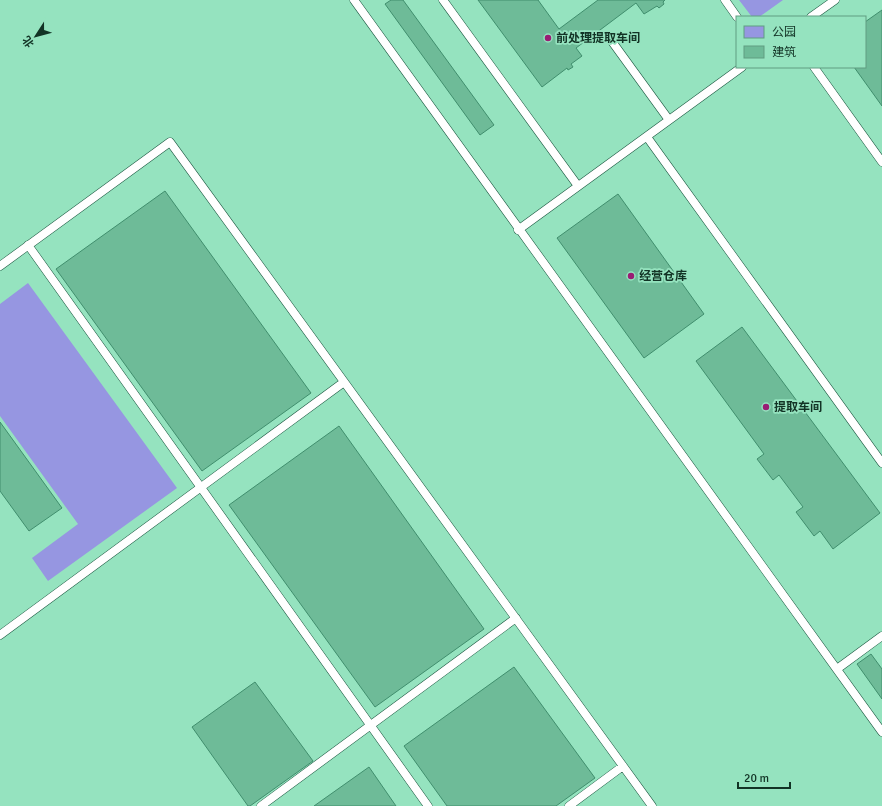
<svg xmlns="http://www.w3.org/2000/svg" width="882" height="806" font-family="Signika,'Noto Sans SC',sans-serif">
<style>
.green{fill:#9696e1}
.building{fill:#6ebb98;stroke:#408e6d}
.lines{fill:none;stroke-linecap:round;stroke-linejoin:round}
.lane-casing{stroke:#1b5840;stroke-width:9}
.lane{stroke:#fff;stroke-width:8}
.poi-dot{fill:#991d74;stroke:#95e3bf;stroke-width:1.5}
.labels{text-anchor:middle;stroke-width:3.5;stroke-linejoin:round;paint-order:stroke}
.poi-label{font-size:12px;font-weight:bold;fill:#123325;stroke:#95e3bf;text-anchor:start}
</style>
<rect width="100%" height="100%" fill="#95e3bf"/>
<path class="green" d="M739 0H783L759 17H752Z
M28 283 177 488 48 581 32 558 78 524 0 416V304Z"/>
<path class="building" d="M391 0H403L494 125 480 135 385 4Z
M478 0H538L559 29 598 0H665L663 2 664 4 659 8 657 6 644 14 636 3 576 48 582 56 571 64 573 67 568 70 567 68 542 87Z
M882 10V106L854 67H865V22Z
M165 191 311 393 202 471 56 269Z
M618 194 704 314 644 358 557 238Z
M742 327 880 513 833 549 820 531 814 536 796 512 803 507 779 475 773 480 757 459 764 454 696 361Z
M0 422 62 508 29 531 0 491Z
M339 426 484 629 375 707 229 505Z
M871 654 882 669V699L857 664Z
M514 667 595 778 556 806H447L404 746Z
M255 682 313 761 250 806H248L192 727Z
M369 767 396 806H314Z"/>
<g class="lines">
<g class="lane-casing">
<path id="lane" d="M354 0 882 732
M443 0 578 186
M725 0 737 17
M811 17 835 0
M608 36 669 120
M814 67 882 162
M647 137 882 463
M518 230 742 67
M28 245 428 806
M0 266 170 142 652 806
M0 635 344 382
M837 669 882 636
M261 806 516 618
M569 806 623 766"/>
</g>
<use href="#lane" class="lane"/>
</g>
<g class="poi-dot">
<circle cx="548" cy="38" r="4"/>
<circle cx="631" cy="276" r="4"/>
<circle cx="766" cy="407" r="4"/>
</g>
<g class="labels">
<g class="poi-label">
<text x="556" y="42">前处理提取车间</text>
<text x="639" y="280">经营仓库</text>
<text x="774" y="411">提取车间</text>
</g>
</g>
<rect x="736" y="16" width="130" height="52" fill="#95e3bf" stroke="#619d81"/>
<rect x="744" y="26" width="20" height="12" fill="#9696e1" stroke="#619d81"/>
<text x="772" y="36" font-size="12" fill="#123325">公园</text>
<rect x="744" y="46" width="20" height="12" fill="#6ebb98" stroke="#619d81"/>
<text x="772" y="56" font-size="12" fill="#123325">建筑</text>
<g transform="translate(36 36) rotate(234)" stroke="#95e3bf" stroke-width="3" paint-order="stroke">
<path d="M0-3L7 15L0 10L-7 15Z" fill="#123325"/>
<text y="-6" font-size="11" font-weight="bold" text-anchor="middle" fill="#123325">北</text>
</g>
<path d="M738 782v6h52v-6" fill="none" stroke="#123325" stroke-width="2"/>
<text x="744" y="782" font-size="12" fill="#123325" stroke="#95e3bf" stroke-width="3" paint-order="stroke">20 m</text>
</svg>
